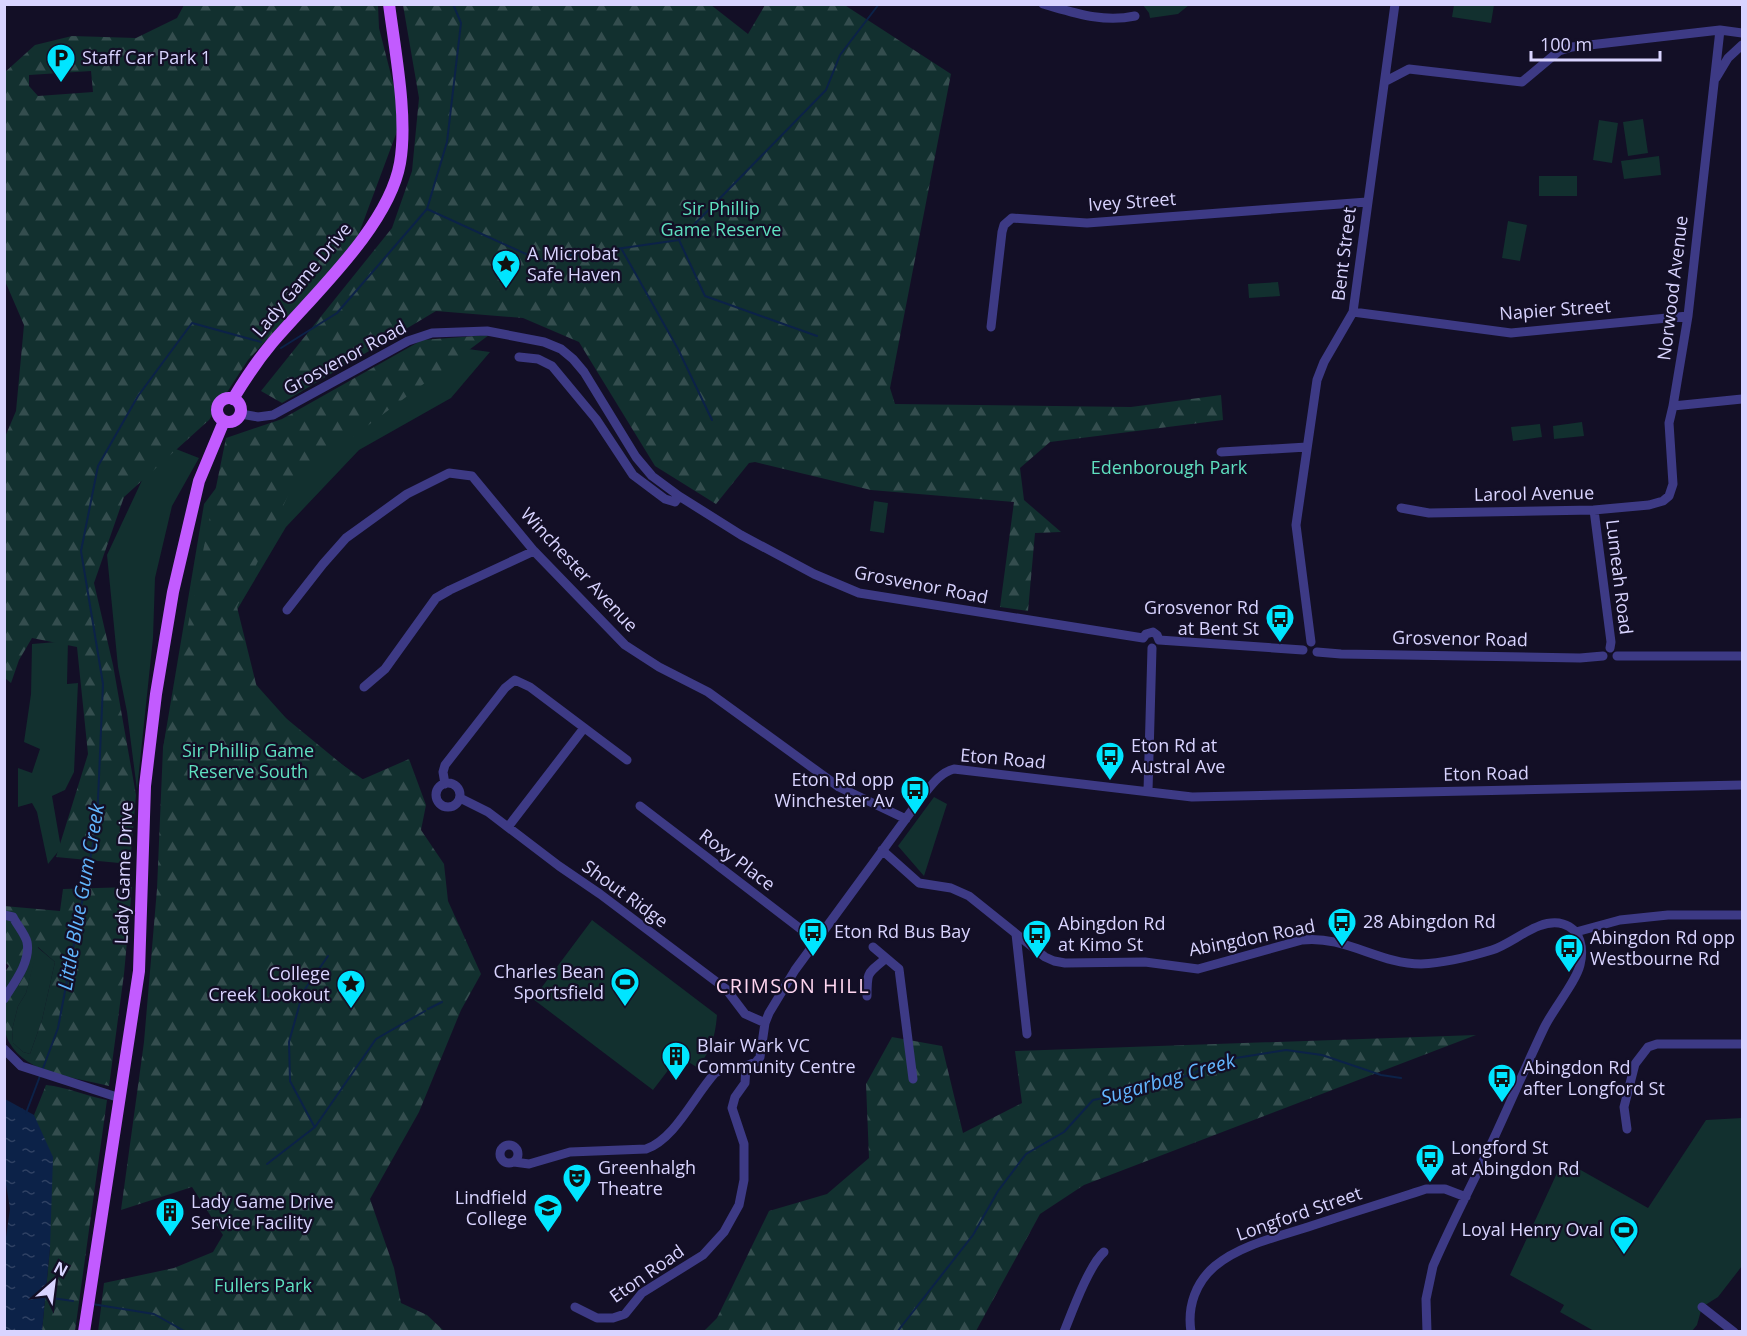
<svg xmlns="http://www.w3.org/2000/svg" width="1747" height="1336" font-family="'Open Sans',sans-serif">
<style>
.green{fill:#12302f}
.forest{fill:url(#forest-firs);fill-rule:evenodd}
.water{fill:url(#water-ripples)}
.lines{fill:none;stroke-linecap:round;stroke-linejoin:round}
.stream{stroke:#0c2248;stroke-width:2}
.minor{stroke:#3d3a85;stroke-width:9}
.major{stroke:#c25bff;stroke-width:12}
.labels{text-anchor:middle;stroke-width:4.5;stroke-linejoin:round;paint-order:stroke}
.poi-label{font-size:18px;fill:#d9d4ff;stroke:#130f26;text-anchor:start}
.street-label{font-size:18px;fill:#d9d4ff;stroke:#130f26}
.park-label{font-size:18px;fill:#5fe0c0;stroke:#130f26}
.water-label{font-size:20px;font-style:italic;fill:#62b6ff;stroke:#130f26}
.neighbourhood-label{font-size:20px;letter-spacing:1.5px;fill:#ffd6f0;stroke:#130f26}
</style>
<defs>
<pattern id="forest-firs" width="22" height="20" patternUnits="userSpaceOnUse" patternTransform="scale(1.5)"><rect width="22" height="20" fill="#12302f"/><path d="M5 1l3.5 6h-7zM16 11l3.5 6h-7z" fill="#344d4e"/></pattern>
<pattern id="water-ripples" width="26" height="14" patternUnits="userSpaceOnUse" patternTransform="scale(1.5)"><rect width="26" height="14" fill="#0c2248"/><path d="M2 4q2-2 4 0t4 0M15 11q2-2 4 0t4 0" fill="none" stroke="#2f4163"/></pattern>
</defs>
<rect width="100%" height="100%" fill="#130f26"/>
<path class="green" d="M1143 5V4L1189 5 1178 14 1150 18 1149 13Z
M1454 5H1494L1491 23 1452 17Z
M1643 119 1648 153 1628 156 1623 122Z
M1599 120 1618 123 1612 163 1593 160Z
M1659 156 1661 175 1624 179 1621 161Z
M1539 176H1577V196H1539Z
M1508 221 1527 225 1520 261 1502 258Z
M1278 282 1280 296 1249 298 1248 284Z
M432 344 490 352 451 398 359 450 286 527 218 642 302 736 371 785 163 748 204 504 243 452Z
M1582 422 1584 436 1554 439 1553 426Z
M1540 424 1542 437 1513 441 1511 427Z
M176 449 199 458 172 506 155 578 153 638 137 790 127 712 118 667 107 555 144 476Z
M874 501 888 503 884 533 870 531Z
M68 641 67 684 78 683 74 772 65 790 52 796 61 848 48 864 37 812 32 803 18 807V768L32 773 40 749 24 742 31 694 32 644Z
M934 797 947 804 924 876 898 846Z
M592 920 717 1015C715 1039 711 1049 698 1068L679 1056 653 1090 533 999Z
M37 947 55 962 42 1020 30 1054 23 1052 13 1043 12 1030 18 1006 26 993Z
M1742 1118V1266L1718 1297 1702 1307 1697 1325 1692 1331H1594L1560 1312 1564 1305 1510 1275 1563 1160 1648 1208 1706 1120Z"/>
<path class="forest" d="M843 4 951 74 890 388 895 404 1131 407 1221 395 1223 420 1050 442 1020 468 1024 500 1061 532 1035 533 1028 611 1000 607 1014 502 871 490 755 462 749 463 716 504 655 466 579 342 523 318 436 311 282 403 261 391 392 228 412 171 419 98 403 5H711L748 34 765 5Z
M184 5H378L379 28 402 118 355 244 248 360 209 420 124 497 94 583 113 665 136 795 130 864 56 857 88 754 77 647 32 638 19 660 11 683 5 678V437L16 411 24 325 5 281 4 73 35 45 72 36 136 38 177 18ZM91 71 93 92 38 96 29 86V75Z
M489 335 295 480 237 607 259 696 361 780 409 759 426 805 421 830 444 864 448 901 481 974 461 1010 419 1112 370 1199 394 1268 401 1303 427 1315 444 1331 98 1332 104 1283 174 1268 213 1252 223 1235 192 1187 121 1210 144 1042 157 889 163 748 226 438 282 419 422 340Z
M132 887 124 974 109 1086C76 1077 27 1075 9 1042 0 1026 5 991 5 972L9 966 5 962 4 906 60 911 63 889ZM38 947 55 962 42 1020 30 1054 23 1052 13 1043 12 1030 18 1006 26 993Z
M1476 1035 1084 1185 1040 1214 976 1331 703 1332 717 1318 769 1211 827 1194 869 1158 866 1084 892 1037 942 1046 963 1133 1022 1103 1015 1051Z
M46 1085C67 1087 86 1096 107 1100L75 1331H42L50 1248 34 1115Z"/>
<path class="water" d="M5 1099 34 1115 53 1157 50 1248 42 1331H5L4 1251 10 1209 5 1178Z"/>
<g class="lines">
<path class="stream" d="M427 209 539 260 679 240 705 296 817 336
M679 240 826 90 840 55 879 4
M621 248 678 349 712 420
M281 348 337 313 427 209 447 142 461 23 453 4
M428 1009 442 1002
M42 1071 58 1028 97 823 103 684 81 551 98 466 138 396 192 323 261 342
M26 1113 40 1076
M314 1126 290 1081 289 1042 303 992 328 956
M267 1164 315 1127 376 1039 425 1011
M45 1297 73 1301
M92 1304 154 1314 186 1332
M897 1332 973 1235 998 1191 1026 1154 1064 1132 1093 1100 1134 1092 1189 1075 1223 1060 1286 1050 1322 1055 1381 1075 1401 1078"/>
<path class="minor" d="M1043 4C1075 13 1103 23 1135 16
M1716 78 1728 58 1742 45
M1386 81 1409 69 1522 82 1559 51 1572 47 1720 30 1742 33
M1353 312 1511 333 1688 316
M991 327 1002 232 1004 225 1012 218 1087 223 1367 202
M519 357 538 359 552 366 596 419 633 475 665 499 675 502 679 496
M1673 406 1742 399
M241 414 258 417 273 415 408 341 432 333 487 331 544 342 561 349 573 359 584 372 636 457 652 476 679 496 741 535 814 574 859 593 1143 638
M1221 452 1307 447
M1401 508 1429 513 1594 510 1649 505 1663 501 1669 496 1673 484 1669 423 1673 406 1688 316 1720 30
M1594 510 1611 642 1610 648
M287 610 323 564 346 538 407 494 449 473 472 476 534 551 625 645 659 667 708 692 839 787 906 819
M1143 638 1146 634 1153 632 1157 635 1159 640
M1159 640 1303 650
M1311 642 1296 525 1317 380 1324 362 1353 312 1395 4
M1317 652 1341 654 1580 658 1603 656
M1617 656H1742
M364 687 385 669 436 598 450 590 534 551
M436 795a12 12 0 1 1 24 0a12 12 0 1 1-24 0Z
M445 784 443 772 445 765 505 688 515 680 530 687 627 760
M1148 791 1152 648
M460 798 488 812 559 866 600 894 726 989 745 1014 765 1023
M640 806 815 940
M508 827 584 728
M882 850 919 883 951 888 969 896 1045 957 1054 961 1065 963 1145 962 1198 969 1302 940C1345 935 1379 964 1421 964 1445 963 1469 957 1492 950 1514 943 1539 917 1563 924 1581 929 1584 949 1580 965 1576 982 1553 1009 1544 1028 1524 1070 1506 1113 1486 1155 1468 1192 1449 1229 1433 1266L1426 1299 1427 1332
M4 915 13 917C17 925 25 934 27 942 31 962 14 983 4 999
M1576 932 1620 920 1668 915H1742
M1016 934 1027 1034
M873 947 899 969 913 1079
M867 996C867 972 867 974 885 959
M4 1049 21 1066 120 1098
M1627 1129 1624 1107 1635 1064 1648 1047 1657 1044H1742
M500 1154a9 9 0 1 1 18 0a9 9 0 1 1-18 0Z
M514 1162 529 1164 570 1152 646 1149C675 1139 694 1096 715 1073L724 1068 746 1066
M575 1307 597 1318H613L625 1314 642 1293 703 1255 724 1232 739 1205 744 1180V1144L732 1108 735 1097 745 1083 746 1066 756 1062 760 1057 765 1023 769 1013 795 970 921 798C931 786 939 773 954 769L1192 797 1742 785
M1702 1307 1734 1332
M1064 1332C1072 1312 1089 1265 1104 1252
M1191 1332C1187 1306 1196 1282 1215 1266 1240 1245 1277 1237 1308 1227 1347 1214 1387 1202 1426 1189H1445L1466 1197"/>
<path class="major" d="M217 410a12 12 0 1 1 24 0a12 12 0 1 1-24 0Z
M233 399C245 379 257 361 272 343 313 295 389 226 400 163 408 117 395 51 389 4
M84 1332 139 971 145 786 156 694 173 592 199 481 224 421"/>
</g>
<defs>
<g id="parking-pin" transform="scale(1.5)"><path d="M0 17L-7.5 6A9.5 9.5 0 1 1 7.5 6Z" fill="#00e5ff" stroke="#130f26"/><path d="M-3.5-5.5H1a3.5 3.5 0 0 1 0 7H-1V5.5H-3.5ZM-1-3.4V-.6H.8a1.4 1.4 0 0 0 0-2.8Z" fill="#111"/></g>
<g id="sight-pin" transform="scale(1.5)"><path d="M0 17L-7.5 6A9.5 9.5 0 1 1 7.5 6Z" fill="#00e5ff" stroke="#130f26"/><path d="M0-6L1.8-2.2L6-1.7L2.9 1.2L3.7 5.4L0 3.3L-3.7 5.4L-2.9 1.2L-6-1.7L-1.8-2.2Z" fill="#111"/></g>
<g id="bus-pin" transform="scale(1.5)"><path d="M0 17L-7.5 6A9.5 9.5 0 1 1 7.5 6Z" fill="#00e5ff" stroke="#130f26"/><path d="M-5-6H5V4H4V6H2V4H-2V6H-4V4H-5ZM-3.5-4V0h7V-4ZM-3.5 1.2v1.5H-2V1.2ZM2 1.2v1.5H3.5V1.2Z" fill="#111"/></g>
<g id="stadium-pin" transform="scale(1.5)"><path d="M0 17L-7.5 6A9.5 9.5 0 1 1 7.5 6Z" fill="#00e5ff" stroke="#130f26"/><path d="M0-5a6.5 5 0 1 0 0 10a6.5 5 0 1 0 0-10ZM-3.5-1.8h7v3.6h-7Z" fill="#111"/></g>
<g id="building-pin" transform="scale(1.5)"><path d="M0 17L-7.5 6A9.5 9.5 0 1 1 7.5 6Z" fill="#00e5ff" stroke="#130f26"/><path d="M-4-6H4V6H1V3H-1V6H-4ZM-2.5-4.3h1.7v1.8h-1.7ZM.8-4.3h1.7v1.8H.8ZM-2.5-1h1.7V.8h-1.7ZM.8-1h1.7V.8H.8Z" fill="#111"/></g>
<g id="theatre-pin" transform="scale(1.5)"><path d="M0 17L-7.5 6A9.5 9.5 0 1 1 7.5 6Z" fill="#00e5ff" stroke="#130f26"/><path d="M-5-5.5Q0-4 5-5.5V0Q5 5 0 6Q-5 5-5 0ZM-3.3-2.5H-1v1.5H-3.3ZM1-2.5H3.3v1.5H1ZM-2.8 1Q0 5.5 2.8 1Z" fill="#111"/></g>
<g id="school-pin" transform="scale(1.5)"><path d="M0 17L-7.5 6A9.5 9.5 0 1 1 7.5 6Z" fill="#00e5ff" stroke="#130f26"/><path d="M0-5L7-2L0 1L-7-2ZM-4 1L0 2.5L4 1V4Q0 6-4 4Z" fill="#111"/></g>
</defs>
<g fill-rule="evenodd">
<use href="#parking-pin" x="61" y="58"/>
<use href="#sight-pin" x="506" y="264"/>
<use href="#bus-pin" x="1280" y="618"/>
<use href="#bus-pin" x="1110" y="756"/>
<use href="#bus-pin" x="915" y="790"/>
<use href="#bus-pin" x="1342" y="922"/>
<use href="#bus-pin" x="813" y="932"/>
<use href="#bus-pin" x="1037" y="934"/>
<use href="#bus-pin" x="1569" y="948"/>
<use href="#stadium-pin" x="625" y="982"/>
<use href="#sight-pin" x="351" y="984"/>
<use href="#building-pin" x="676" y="1056"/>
<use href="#bus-pin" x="1502" y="1078"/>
<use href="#bus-pin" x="1430" y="1158"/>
<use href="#theatre-pin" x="577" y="1178"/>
<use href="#school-pin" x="548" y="1208"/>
<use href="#building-pin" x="170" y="1212"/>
<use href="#stadium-pin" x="1624" y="1230"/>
</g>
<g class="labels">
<g class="poi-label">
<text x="82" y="64">Staff Car Park 1</text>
<text x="527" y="260">A Microbat<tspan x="527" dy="21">Safe Haven</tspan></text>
<text x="1259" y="614" text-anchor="end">Grosvenor Rd<tspan x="1259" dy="21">at Bent St</tspan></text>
<text x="1131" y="752">Eton Rd at<tspan x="1131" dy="21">Austral Ave</tspan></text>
<text x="894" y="786" text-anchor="end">Eton Rd opp<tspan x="894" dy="21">Winchester Av</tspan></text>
<text x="1363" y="928">28 Abingdon Rd</text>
<text x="1058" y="930">Abingdon Rd<tspan x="1058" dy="21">at Kimo St</tspan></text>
<text x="834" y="938">Eton Rd Bus Bay</text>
<text x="1590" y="944">Abingdon Rd opp<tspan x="1590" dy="21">Westbourne Rd</tspan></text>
<text x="604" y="978" text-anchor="end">Charles Bean<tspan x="604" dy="21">Sportsfield</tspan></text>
<text x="330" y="980" text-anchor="end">College<tspan x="330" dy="21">Creek Lookout</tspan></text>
<text x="697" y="1052">Blair Wark VC<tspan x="697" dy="21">Community Centre</tspan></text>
<text x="1523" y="1074">Abingdon Rd<tspan x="1523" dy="21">after Longford St</tspan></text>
<text x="1451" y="1154">Longford St<tspan x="1451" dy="21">at Abingdon Rd</tspan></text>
<text x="598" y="1174">Greenhalgh<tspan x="598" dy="21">Theatre</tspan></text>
<text x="527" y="1204" text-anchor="end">Lindfield<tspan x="527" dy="21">College</tspan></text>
<text x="191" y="1208">Lady Game Drive<tspan x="191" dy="21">Service Facility</tspan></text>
<text x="1603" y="1236" text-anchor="end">Loyal Henry Oval</text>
</g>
<g class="street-label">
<text transform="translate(1132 202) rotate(-4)" y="6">Ivey Street</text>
<text transform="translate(1344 254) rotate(-83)" y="6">Bent Street</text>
<text transform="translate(302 280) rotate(-50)" y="6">Lady Game Drive</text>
<text transform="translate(1673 288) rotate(-83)" y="6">Norwood Avenue</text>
<text transform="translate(1555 310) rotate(-4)" y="6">Napier Street</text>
<text transform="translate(345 358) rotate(-28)" y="6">Grosvenor Road</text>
<text transform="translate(1534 494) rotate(-1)" y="6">Larool Avenue</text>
<text transform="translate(579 570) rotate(47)" y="6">Winchester Avenue</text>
<text transform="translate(1619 577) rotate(83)" y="6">Lumeah Road</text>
<text transform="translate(921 585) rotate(11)" y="6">Grosvenor Road</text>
<text transform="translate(1460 639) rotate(1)" y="6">Grosvenor Road</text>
<text transform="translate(1003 759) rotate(5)" y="6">Eton Road</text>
<text transform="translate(1486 774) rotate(-1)" y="6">Eton Road</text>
<text transform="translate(737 860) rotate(37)" y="6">Roxy Place</text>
<text transform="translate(124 873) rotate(-88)" y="6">Lady Game Drive</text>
<text transform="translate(625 894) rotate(36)" y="6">Shout Ridge</text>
<text transform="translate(1252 938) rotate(-11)" y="6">Abingdon Road</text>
<text transform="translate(1299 1214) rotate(-19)" y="6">Longford Street</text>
<text transform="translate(647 1274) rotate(-35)" y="6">Eton Road</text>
</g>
<g class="park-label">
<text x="721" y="215">Sir Phillip<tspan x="721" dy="21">Game Reserve</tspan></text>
<text x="1169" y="474">Edenborough Park</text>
<text x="248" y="757">Sir Phillip Game<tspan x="248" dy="21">Reserve South</tspan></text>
<text x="263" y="1292">Fullers Park</text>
</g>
<g class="water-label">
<text transform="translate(81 897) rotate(-80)" y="7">Little Blue Gum Creek</text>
<text transform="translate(1168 1079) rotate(-16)" y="7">Sugarbag Creek</text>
</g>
<g class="neighbourhood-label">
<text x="793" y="993">CRIMSON HILL</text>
</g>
</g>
<rect width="1747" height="1336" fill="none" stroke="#d9d4ff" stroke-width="12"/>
<g transform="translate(54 1282) rotate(28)" stroke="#130f26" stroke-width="4.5" paint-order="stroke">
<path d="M0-4.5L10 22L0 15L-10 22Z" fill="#d9d4ff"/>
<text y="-9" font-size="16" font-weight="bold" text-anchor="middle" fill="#d9d4ff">N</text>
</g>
<path d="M1531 51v9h129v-9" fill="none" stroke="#d9d4ff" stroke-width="3"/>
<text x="1540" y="51" font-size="18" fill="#d9d4ff" stroke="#130f26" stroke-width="4.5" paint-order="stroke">100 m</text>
</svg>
